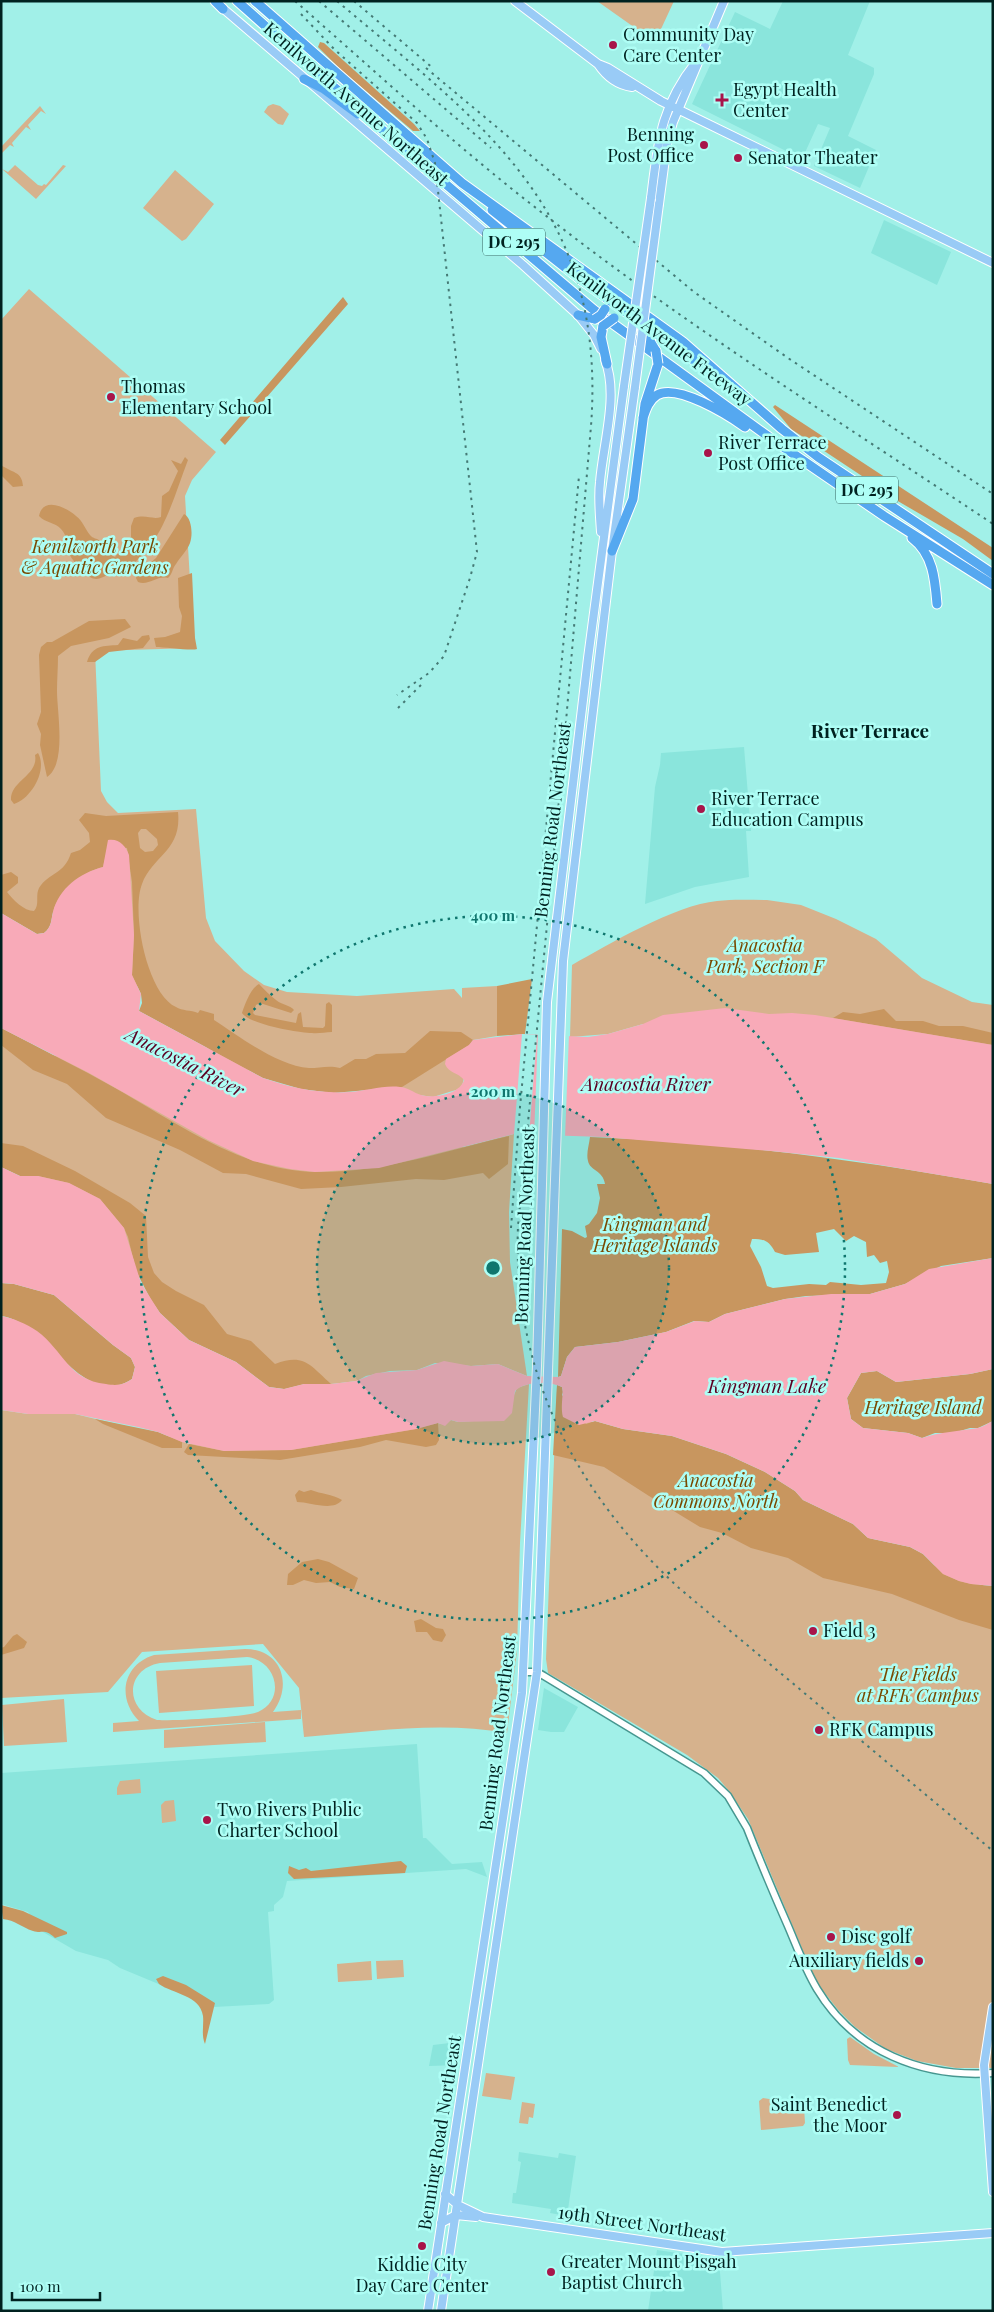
<svg xmlns="http://www.w3.org/2000/svg" width="994" height="2312" font-family="'Playfair Display',serif">
<style>
.built{fill:#8ae5dc}
.green{fill:#d6b28d;fill-rule:evenodd}
.forest{fill:#c8965f;fill-rule:evenodd}
.water{fill:#f8aab8}
.pier{fill:#a1f0e8}
.lines{fill:none;stroke-linecap:round;stroke-linejoin:round}
.minor-casing{stroke:#479790;stroke-width:9}
.major-casing{stroke:#fff;stroke-width:10}
.highway-casing{stroke:#fff;stroke-width:11}
.minor{stroke:#fff;stroke-width:6}
.major{stroke:#99cbf6;stroke-width:8}
.highway{stroke:#55a8f0;stroke-width:9}
.rail{stroke:#457a75;stroke-width:2;stroke-dasharray:2.5 5;stroke-linecap:butt}
.major-bridge-casing{stroke:#fff;stroke-width:10;stroke-linecap:butt}
.highway-bridge-casing{stroke:#fff;stroke-width:11;stroke-linecap:butt}
.major-bridge{stroke:#99cbf6;stroke-width:8}
.highway-bridge{stroke:#55a8f0;stroke-width:9}
.ring{fill:none;stroke:#0f766e;stroke-width:2.5;stroke-dasharray:2.5 5}
.poi-dot{fill:#a8154a;stroke:#aefef5;stroke-width:2}
.labels{text-anchor:middle;stroke-width:5;stroke-linejoin:round;paint-order:stroke}
.shield{fill:#aefef5;stroke:#346460;stroke-width:1}
.shield-label{font-size:16px;font-weight:bold;fill:#002220}
.poi-label{font-size:18px;fill:#002220;stroke:#aefef5;text-anchor:start}
.street-label{font-size:18px;fill:#002220;stroke:#aefef5}
.park-label{font-size:18px;font-style:italic;fill:#794900;stroke:#aefef5}
.neighbourhood-label{font-size:19px;font-weight:bold;fill:#002220;stroke:#aefef5}
.water-label{font-size:19px;font-style:italic;fill:#5b0022;stroke:#aefef5}
.centre{fill:#0f766e;stroke:#aefef5;stroke-width:2.5}
.ring-label{font-size:15px;text-anchor:middle;font-weight:bold;fill:#0f766e;stroke:#aefef5;stroke-width:5;stroke-linejoin:round;paint-order:stroke}
</style>
<rect width="100%" height="100%" fill="#a1f0e8"/>
<path class="built" d="M783 1H870L848 55 874 68V74L848 136 876 150 860 188 814 166 830 128 818 124 803 157 792 154 692 104 735 12 770 29Z
M884 220 951 252 937 285 871 253Z
M744 747 751 831H746L749 877 695 887 645 904 655 787 660 765 661 753Z
M544 1688 578 1707 564 1732H551L538 1730Z
M417 1744 423 1838H426L452 1864 482 1862 487 1877 466 1869 287 1881 283 1897 274 1905V1911L268 1912 274 2000 269 2004 214 2007 120 1968 108 1960 76 1951 43 1932 28 1912 1 1904V1773Z
M458 2042 461 2044 458 2065 429 2066 433 2045Z
M519 2152 558 2158 559 2153 576 2156 567 2216 550 2213 551 2209 512 2203 513 2193H516L521 2162 518 2161Z
M657 2250 719 2259 723 2311H648Z"/>
<path class="green" d="M597 1H674L655 42Z
M273 104 280 106 289 114 283 125 278 124 264 112 268 106Z
M40 106 46 114 41 111 28 125 31 130 26 127 12 143 14 147 10 145 1 154V147Z
M15 165 38 185 42 186 44 184 46 185 63 165 66 166 36 199 2 169 8 172Z
M175 170 214 204 186 239 182 241 143 208Z
M29 289 216 452 192 480 185 496 194 648 95 651 101 791 107 802 118 813 196 809 206 918 215 941 244 971 264 985 287 992 357 996 454 989 462 998V988L497 986V1036L473 1040 462 1086 459 1089 433 1097 246 1070 211 1051 53 912 1 913V320Z
M767 900 801 905 836 919 876 939 922 978 972 1002 993 1005V1111L643 1024 608 1034 570 1037 572 965C609 944 675 905 717 901 733 899 751 900 767 900Z
M1 1028 52 1055 463 1147 514 1134 509 1212 510 1262 527 1376 498 1364 471 1366 435 1363 417 1370 390 1371 366 1376 357 1381 331 1384H304L284 1389 38 1176 1 1167Z
M529 1384 520 1543 517 1651 507 1733C440 1721 371 1732 304 1737L299 1688 263 1644 142 1652 108 1692 1 1698V1410L28 1414H75L175 1438 189 1444 438 1423 442 1424 451 1420 458 1422 485 1420 514 1395 517 1388Z
M557 1385 561 1409 983 1586H993V2068H956L917 2061 886 2049 855 2027 839 2011 816 1982 748 1819 729 1791 718 1778 687 1755 548 1673 546 1659Z
M245 1649C282 1649 293 1685 273 1712L301 1710V1719L113 1732V1723L139 1721C117 1699 122 1665 154 1655ZM247 1657C276 1660 287 1699 258 1712 246 1717 172 1721 157 1720 124 1710 125 1669 160 1663Z
M252 1665 254 1706 159 1713 156 1671Z
M64 1699 67 1742 4 1746 2 1705Z
M265 1722 266 1742 164 1748V1730Z
M140 1779 141 1793 117 1795V1788L120 1781Z
M174 1800 176 1821 162 1823 161 1805 165 1801Z
M403 1960 404 1977 377 1979 376 1961Z
M371 1961 372 1980 338 1982 337 1964Z
M850 2037 874 2054 899 2067 850 2065 848 2060 847 2039Z
M486 2073 515 2077 511 2100 482 2096Z
M763 2098 800 2104 804 2107 805 2123 803 2126 761 2130 759 2101Z
M522 2102 535 2104 533 2118 529 2117 528 2124 519 2123Z"/>
<path class="forest" d="M320 42 324 43 414 124 420 131H413L340 69 318 47Z
M343 297 348 304 225 445 220 440Z
M775 405 993 548V561L963 539 872 486 865 478 791 429 773 407Z
M185 457 188 460C173 498 163 545 126 569 122 571 117 571 112 573 104 576 98 582 90 577 82 571 71 560 68 551 66 542 68 537 61 529 55 522 45 523 39 516 43 496 66 507 76 516 83 521 85 529 90 535 93 539 97 538 100 541 105 546 107 554 115 557L131 537V526L134 518C146 514 152 520 161 517L162 496 169 491 178 471 171 460 181 464Z
M1 465C12 473 22 471 23 486L13 487 1 475Z
M184 514C192 518 193 535 190 543 187 551 180 557 176 564 172 569 173 573 168 578 157 575 149 586 138 582L136 578 137 574 156 558Z
M192 573 195 638 197 649C192 651 164 647 156 647L154 638 165 637 180 632 182 616 179 607 178 578Z
M125 619 131 627 109 638 71 646 58 656C58 668 57 679 57 691 57 712 67 764 47 777L40 745 41 734 37 724 41 712 39 655 41 647 47 642H52L89 621Z
M149 635 150 639 143 648 109 652 95 662H87C92 645 104 646 118 645L123 638 137 641 142 636Z
M38 753C48 770 31 799 14 804L11 800C10 781 39 775 35 755Z
M178 812C182 851 153 855 142 884 131 912 147 994 176 1007 182 1011 191 1010 198 1013L200 1010 214 1014V1020C240 1037 278 1066 309 1068 320 1068 329 1065 340 1068L355 1059H366L376 1054 405 1053 430 1031 461 1032 473 1040 469 1045 402 1087 333 1093 301 1089 263 1078 139 1011 142 1003 141 994 132 975 134 935 132 882 127 848 108 846 103 867C82 872 59 890 53 912 51 920 52 927 44 933L37 934 1 913V875L11 872 18 877V883L7 892C13 900 24 911 34 911 40 904 35 896 39 888 49 872 64 875 71 853L80 850 90 842 89 833 79 820 85 813 106 816ZM141 829H146L157 839 158 845 153 851 145 852 140 848 138 833Z
M532 979 525 1034 497 1036V986Z
M259 984C264 989 269 995 276 1000 282 1005 290 1005 294 1010L291 1013 260 1003 256 1005 253 1013 255 1015 296 1023 298 1014 301 1012 303 1027 323 1028 325 1026 326 1004 329 1002 332 1005V1032C325 1032 318 1034 312 1033 298 1033 249 1024 242 1013 245 1004 251 988 259 984Z
M884 1009 896 1021H923L939 1026H963L993 1033V1045L833 1018 843 1012 860 1014Z
M1 1028C39 1048 78 1067 115 1088 177 1123 242 1171 316 1172 382 1173 445 1151 509 1136L508 1164 489 1179 483 1173 444 1180 416 1179 341 1187 301 1189 246 1174 223 1173 180 1150 106 1118 67 1084 33 1070 1 1045Z
M590 1137C725 1142 860 1160 993 1184V1258L941 1266 905 1284 870 1294 806 1296 785 1299 725 1314 709 1322 694 1321 666 1332 618 1342 575 1347 567 1357 561 1376 558 1377 562 1229 572 1231 585 1238 587 1237 585 1226 589 1224 597 1213 600 1198 597 1184H605C603 1170 590 1171 588 1161 586 1154 589 1145 590 1137ZM834 1229 846 1241 854 1236 866 1242 867 1257 874 1255 880 1263 887 1261 889 1272 886 1283 861 1285 830 1282 826 1285 809 1284 773 1288 767 1286 761 1267 750 1246 752 1239C765 1239 769 1241 775 1252L785 1255 819 1252 816 1233Z
M1 1143 23 1146 75 1171 130 1203 146 1216 148 1257 154 1273 162 1282 176 1291 204 1305 227 1334 251 1341 275 1364C304 1353 310 1365 331 1384H304L284 1389 269 1387 236 1362 189 1340 160 1313 151 1300 136 1271 128 1237 124 1228 100 1199 69 1183 38 1176H20L1 1167Z
M1 1283 14 1284 54 1295 113 1345 131 1358 135 1367 132 1379C82 1412 47 1321 1 1316Z
M993 1369V1421L978 1428H970L953 1433H935L922 1438 908 1433 863 1428 851 1419 847 1398 861 1373 877 1371 896 1382 970 1374Z
M557 1385 562 1387 563 1392 562 1395 586 1424 595 1421 623 1429 672 1436 726 1454 765 1472 795 1491 803 1500 853 1524 868 1538 910 1547 923 1554 943 1574 959 1581 971 1584 993 1586V1630L959 1620 892 1594 823 1578 788 1558 751 1548 722 1533 700 1527 649 1496 604 1467 553 1455Z
M95 1419 158 1432 182 1442V1448H162L103 1424Z
M438 1423 439 1440 436 1445 426 1447 386 1440 360 1447 280 1460 188 1455 184 1452 189 1444 224 1451 291 1450 416 1429Z
M299 1490 304 1492 311 1490C321 1494 332 1494 342 1500 333 1512 310 1502 297 1502L295 1495Z
M318 1559 329 1562 358 1578 354 1589 340 1587 330 1582 316 1583 304 1580 293 1585H287L288 1574 302 1562Z
M421 1619 436 1628 443 1629 446 1635 442 1642 433 1640 427 1632H416L414 1621Z
M17 1634 27 1642 24 1648 1 1655V1648L4 1647 13 1636Z
M401 1861 407 1866 405 1873 294 1879 288 1873 289 1866 299 1870 306 1868 311 1871Z
M1 1905 23 1911 67 1932V1934L55 1938C44 1928 43 1934 33 1931 21 1927 15 1920 3 1919Z
M163 1976 186 1985 215 2003 205 2044C201 2035 204 2025 203 2016 200 1995 173 1994 159 1984L156 1979Z"/>
<path class="water" d="M108 840C119 838 126 846 129 855L134 935 132 975 141 994 139 1011 263 1078C292 1088 320 1094 350 1092 366 1091 383 1085 400 1087 407 1087 414 1093 421 1095 434 1099 460 1094 464 1080 458 1072 449 1074 445 1064L446 1059 469 1045 473 1040 522 1034 588 1037 608 1034 643 1024 663 1015 725 1008 769 1014 792 1013 815 1015 993 1045V1184L839 1158 771 1151 603 1137 514 1134 379 1168 315 1172 290 1169 253 1161 208 1140 89 1073 1 1028V913L37 934 44 933C52 927 51 920 53 912 59 888 80 873 103 867Z
M1 1167 20 1176H38L69 1183 100 1199 124 1228 141 1283 160 1313 189 1340 236 1362 269 1387 284 1389 304 1384H331L356 1381 376 1373 417 1370 444 1361 471 1366 498 1364 527 1376 558 1377 561 1376 567 1357 575 1347 618 1342 666 1332 695 1321 709 1322 725 1314 785 1299 831 1294H870L905 1284 929 1269 993 1258V1369L970 1374 896 1382 877 1371 861 1373 847 1398 851 1419 863 1428 908 1433 922 1438C940 1432 959 1431 978 1428 983 1427 988 1423 993 1421V1586L971 1584 959 1581 943 1574 923 1554 910 1547 868 1538 853 1524 803 1500 795 1491 765 1472 726 1454 672 1436 623 1429 595 1421 579 1425 563 1417C560 1406 564 1394 562 1387 551 1381 524 1381 515 1391L512 1413 504 1421 458 1422 451 1420 445 1426 438 1423 416 1429 291 1450 224 1451 182 1442 158 1432 138 1427 75 1414H28L1 1410V1316C13 1318 27 1324 37 1331 64 1351 68 1380 106 1384 117 1386 123 1385 132 1379L135 1367 131 1358 113 1345 54 1295 14 1284 1 1283Z"/>
<path class="pier" d="M538 1033 569 1034 565 1138H534Z
M522 1034 537 1035 529 1136 514 1134Z"/>
<g class="lines">
<g class="minor-casing">
<path id="minor" d="M524 1672H537L544 1676 704 1773 728 1796 747 1828C760 1861 774 1894 788 1926 797 1947 805 1969 817 1989 855 2052 922 2078 993 2073"/>
</g>
<g class="major-casing">
<path id="major" d="M515 1 598 64 608 68 661 101 993 263
M219 5 523 265 578 315 594 335 601 349
M598 64C606 76 617 85 632 87
M651 198C658 143 660 107 696 62
M659 204 667 144 673 122 724 1
M601 532C600 515 598 498 600 482 603 444 619 395 605 360
M993 2007 984 2065 993 2192
M445 2194 458 2205 483 2217 722 2252 993 2233
M441 2223 456 2215 476 2217
M428 2311 522 1693 537 1366 547 1002 588 658 624 386
M441 2311 537 1672 563 961 612 551 635 387"/>
</g>
<g class="highway-casing">
<path id="highway" d="M215 1 223 9
M237 1 395 141 594 310 773 440 884 516 993 585
M255 1 462 183 683 342 782 429 818 457 993 574
M304 79 324 89 358 114
M492 210 581 280 713 374
M578 315 595 319
M603 326 601 337 607 364
M641 326 656 351
M643 418C646 409 649 400 657 395 677 383 728 415 745 427
M912 538C933 554 935 579 937 604
M612 551 633 499 645 404 658 364"/>
</g>
<use href="#minor" class="minor"/>
<use href="#major" class="major"/>
<use href="#highway" class="highway"/>
<path class="rail" d="M295 1C377 73 458 148 545 215 688 327 842 423 993 524
M319 1 491 148
M337 1C485 126 607 210 591 426L562 769 518 1226C512 1371 575 1492 679 1588L993 1851
M354 1 434 69
M301 14 334 49 417 123 427 139 435 163 477 552 470 578 444 656 429 673 397 695
M426 68 694 292 788 358 993 494
M398 708 421 685
M511 1228 520 1107 579 476"/>
<g class="major-bridge-casing">
<path id="major-bridge" d="M624 386 651 198
M635 387 659 204"/>
</g>
<g class="highway-bridge-casing">
<path id="highway-bridge" d="M595 319 601 315 605 309
M603 326 614 318
M656 351 658 364"/>
</g>
<use href="#major-bridge" class="major-bridge"/>
<use href="#highway-bridge" class="highway-bridge"/>
</g>
<circle cx="493" cy="1268" r="176" fill="#0f766e" fill-opacity=".12"/>
<g class="ring">
<circle cx="493" cy="1268" r="176"/>
<circle cx="493" cy="1268" r="352"/>
</g>
<g class="poi-dot">
<circle cx="613" cy="45" r="5"/>
<path d="M719.5 92.5h5v5h5v5h-5v5h-5v-5h-5v-5h5z"/>
<circle cx="704" cy="145" r="5"/>
<circle cx="738" cy="158" r="5"/>
<circle cx="111" cy="397" r="5"/>
<circle cx="708" cy="453" r="5"/>
<circle cx="701" cy="809" r="5"/>
<circle cx="813" cy="1631" r="5"/>
<circle cx="819" cy="1730" r="5"/>
<circle cx="207" cy="1820" r="5"/>
<circle cx="831" cy="1937" r="5"/>
<circle cx="919" cy="1961" r="5"/>
<circle cx="897" cy="2115" r="5"/>
<circle cx="422" cy="2246" r="5"/>
<circle cx="551" cy="2272" r="5"/>
</g>
<g class="labels">
<g class="shield">
<rect x="483" y="228.5" width="62" height="27" rx="4"/>
<rect x="836" y="476.5" width="62" height="27" rx="4"/>
</g>
<g class="shield-label">
<text x="514" y="248">DC 295</text>
<text x="867" y="496">DC 295</text>
</g>
<g class="poi-label">
<text x="623" y="41">Community Day<tspan x="623" dy="21">Care Center</tspan></text>
<text x="733" y="96">Egypt Health<tspan x="733" dy="21">Center</tspan></text>
<text x="694" y="141" text-anchor="end">Benning<tspan x="694" dy="21">Post Office</tspan></text>
<text x="748" y="164">Senator Theater</text>
<text x="121" y="393">Thomas<tspan x="121" dy="21">Elementary School</tspan></text>
<text x="718" y="449">River Terrace<tspan x="718" dy="21">Post Office</tspan></text>
<text x="711" y="805">River Terrace<tspan x="711" dy="21">Education Campus</tspan></text>
<text x="823" y="1637">Field 3</text>
<text x="829" y="1736">RFK Campus</text>
<text x="217" y="1816">Two Rivers Public<tspan x="217" dy="21">Charter School</tspan></text>
<text x="841" y="1943">Disc golf</text>
<text x="909" y="1967" text-anchor="end">Auxiliary fields</text>
<text x="887" y="2111" text-anchor="end">Saint Benedict<tspan x="887" dy="21">the Moor</tspan></text>
<text x="561" y="2268">Greater Mount Pisgah<tspan x="561" dy="21">Baptist Church</tspan></text>
<text x="422" y="2271" text-anchor="middle">Kiddie City<tspan x="422" dy="21">Day Care Center</tspan></text>
</g>
<g class="street-label">
<text transform="translate(356 104) rotate(41)" y="6">Kenilworth Avenue Northeast</text>
<text transform="translate(659 334) rotate(37)" y="6">Kenilworth Avenue Freeway</text>
<text transform="translate(553 820) rotate(-83)" y="6">Benning Road Northeast</text>
<text transform="translate(525 1225) rotate(-88)" y="6">Benning Road Northeast</text>
<text transform="translate(498 1733) rotate(-83)" y="6">Benning Road Northeast</text>
<text transform="translate(440 2133) rotate(-81)" y="6">Benning Road Northeast</text>
<text transform="translate(642 2224) rotate(8)" y="6">19th Street Northeast</text>
</g>
<g class="park-label">
<text x="95" y="553">Kenilworth Park<tspan x="95" dy="21">&amp; Aquatic Gardens</tspan></text>
<text x="765" y="952">Anacostia<tspan x="765" dy="21">Park, Section F</tspan></text>
<text x="655" y="1231">Kingman and<tspan x="655" dy="21">Heritage Islands</tspan></text>
<text x="923" y="1414">Heritage Island</text>
<text x="716" y="1487">Anacostia<tspan x="716" dy="21">Commons North</tspan></text>
<text x="918" y="1681">The Fields<tspan x="918" dy="21">at RFK Campus</tspan></text>
</g>
<g class="neighbourhood-label">
<text x="870" y="738">River Terrace</text>
</g>
<g class="water-label">
<text transform="translate(185 1062) rotate(27)" y="7">Anacostia River</text>
<text x="646" y="1091">Anacostia River</text>
<text x="767" y="1393">Kingman Lake</text>
</g>
</g>
<circle cx="493" cy="1268" r="8" class="centre"/>
<g class="ring-label">
<text x="493" y="921">400 m</text>
<text x="493" y="1097">200 m</text>
</g>
<rect width="994" height="2312" fill="none" stroke="#002220" stroke-width="5"/>
<path d="M12 2292v8h88v-8" fill="none" stroke="#002220" stroke-width="2.5"/>
<text x="20" y="2292" font-size="15" fill="#002220" stroke="#aefef5" stroke-width="4" paint-order="stroke">100 m</text>
</svg>
